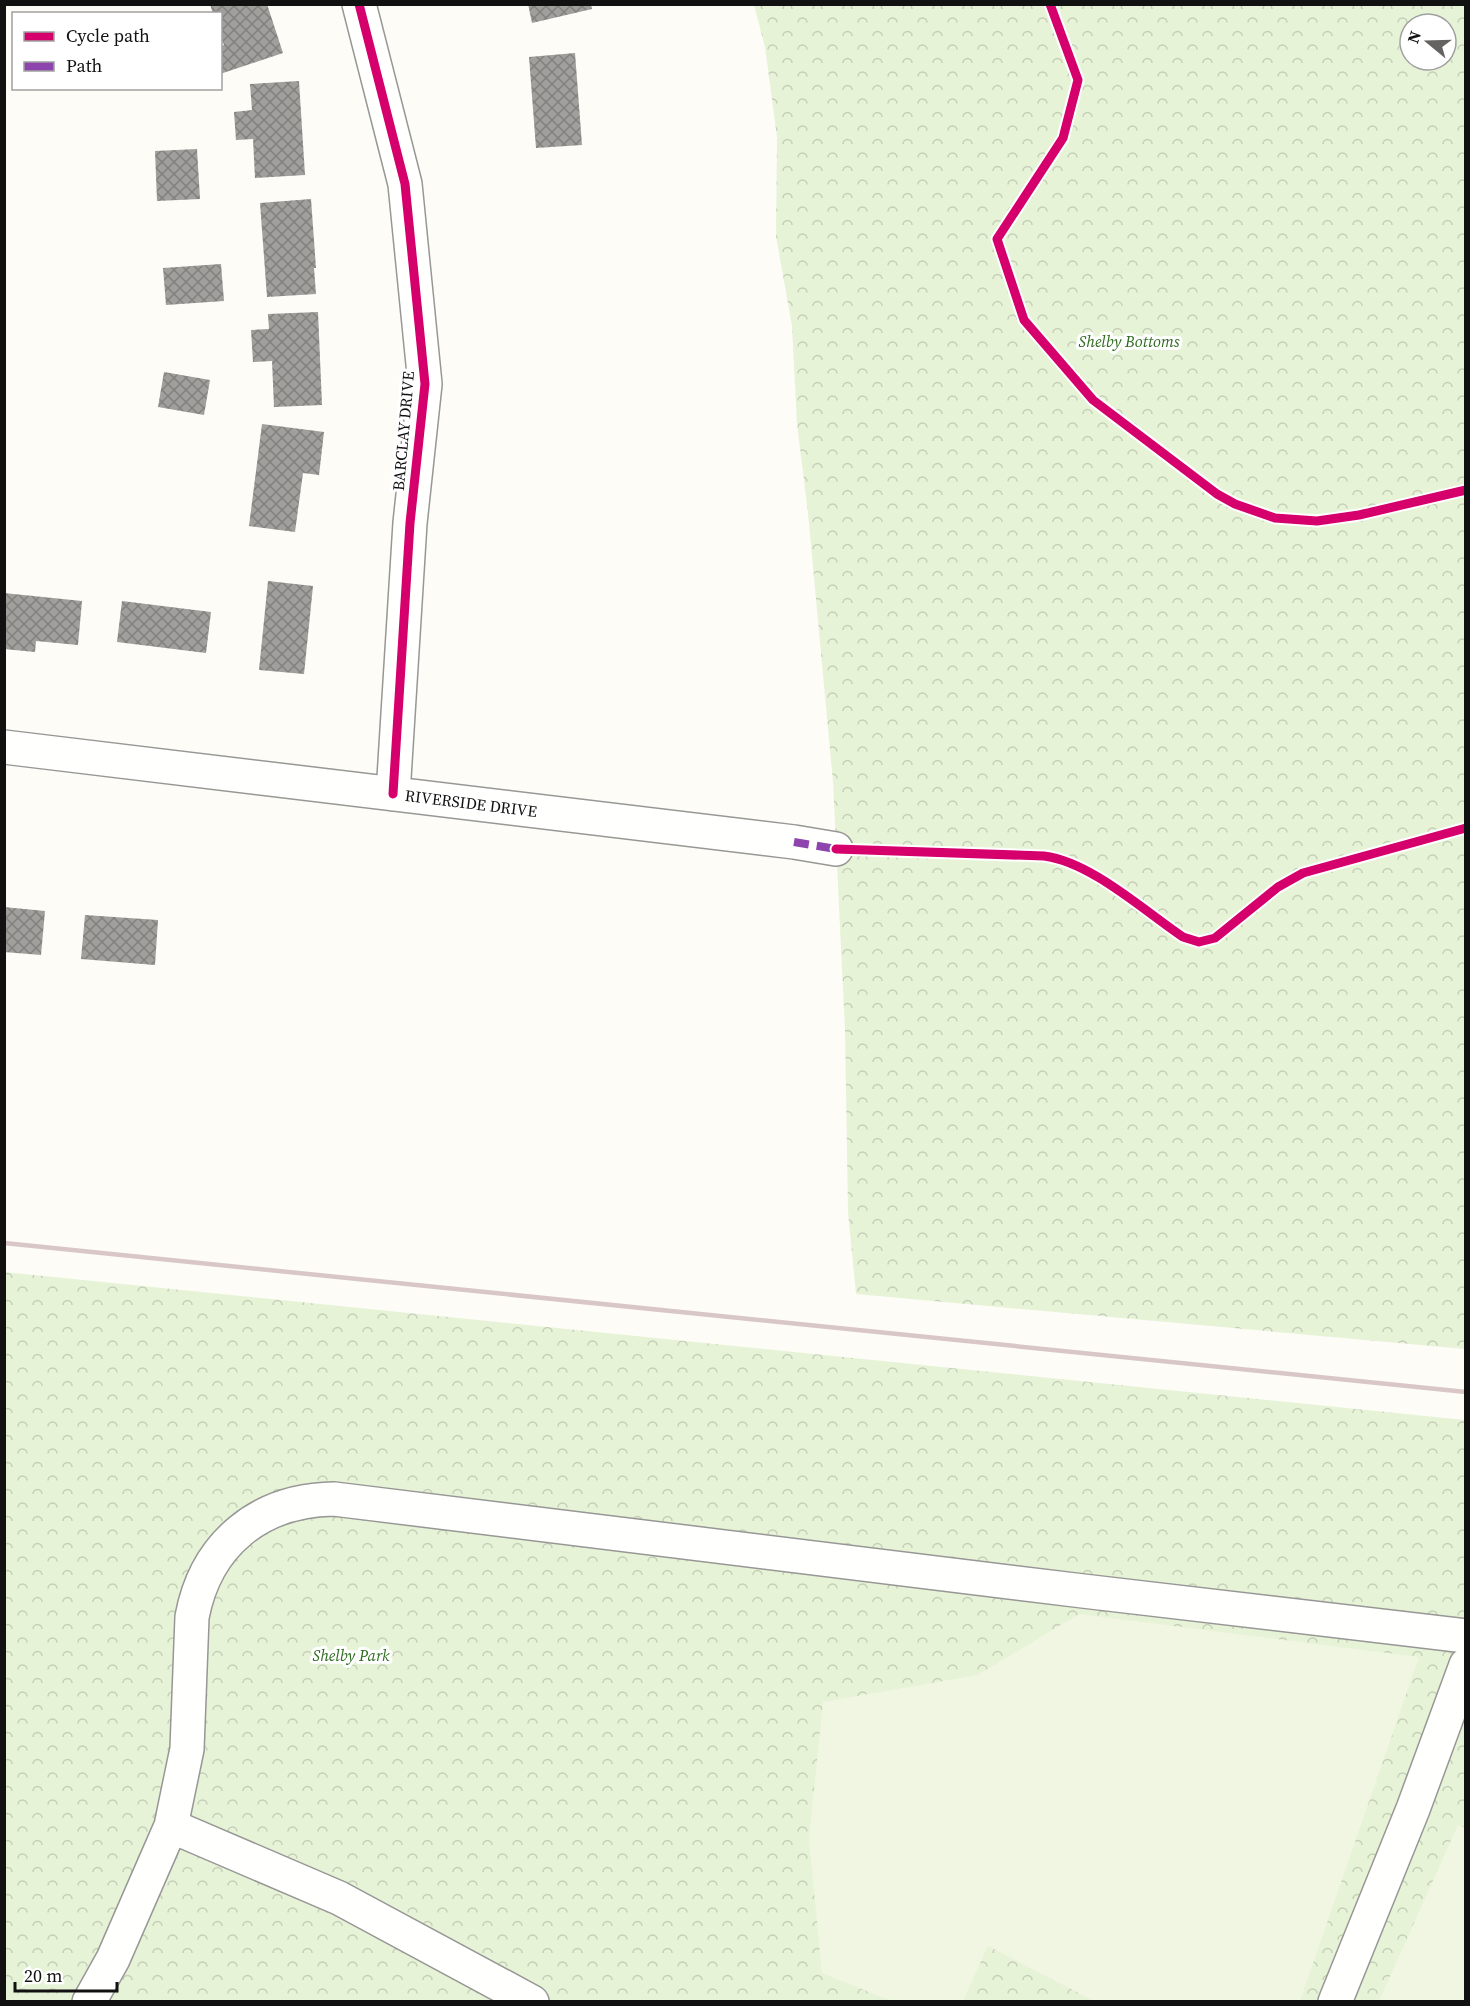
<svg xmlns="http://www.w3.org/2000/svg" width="1470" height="2006" font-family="'Source Serif 4',serif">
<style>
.park{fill:url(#park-crowns);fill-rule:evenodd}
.pitch{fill:#f0f6e1}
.building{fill:url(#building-cross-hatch)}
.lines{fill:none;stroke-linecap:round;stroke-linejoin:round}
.minor-casing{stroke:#979795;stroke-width:36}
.minor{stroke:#fffffe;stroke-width:33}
.rail{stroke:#d9c6c7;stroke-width:4.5}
.quiet{stroke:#8e44ad;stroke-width:8;stroke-dasharray:15 8;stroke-linecap:butt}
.cycleway-casing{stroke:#fff;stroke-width:13}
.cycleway{stroke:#d6006c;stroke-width:9}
.labels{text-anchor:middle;stroke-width:6;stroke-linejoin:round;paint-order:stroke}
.park-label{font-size:16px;font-style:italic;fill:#2f6b1f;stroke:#fff}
.street-label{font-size:16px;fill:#111;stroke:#fff}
</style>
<defs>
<pattern id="park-crowns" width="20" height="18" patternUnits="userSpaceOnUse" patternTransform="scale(1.5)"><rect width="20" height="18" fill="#e7f3d7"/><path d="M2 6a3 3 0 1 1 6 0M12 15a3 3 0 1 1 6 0" fill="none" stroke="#c5cfb8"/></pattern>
<pattern id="building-cross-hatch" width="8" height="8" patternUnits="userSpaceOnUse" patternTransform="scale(1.5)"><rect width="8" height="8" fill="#a19f9c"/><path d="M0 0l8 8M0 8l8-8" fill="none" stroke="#82807e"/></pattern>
</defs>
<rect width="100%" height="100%" fill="#fdfcf7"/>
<path class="park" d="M754 5H1465V1349L856 1294 848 1212 845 1030 833 782 808 513 797 424 792 326 776 236 777 137 765 47ZM1410 24H1446V60H1410Z
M4 1272 1465 1420V2001H5Z"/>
<path class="pitch" d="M1079 1614 1419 1657 1300 2001H1094L988 1946 963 2001H891L822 1973 809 1839 823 1702 978 1675Z
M1458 1825 1466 1828 1465 2001H1379Z"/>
<path class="building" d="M210 4H267L283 53 220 74V46L224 45 220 35V14H213Z
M528 4H591L592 9 532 23Z
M575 53 582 145 536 148 529 57Z
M299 81 305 175 255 178 253 139 236 140 234 112 252 110 250 84Z
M197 149 200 199 157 201 155 151Z
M311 199 316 268H314L316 294 267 297 260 203Z
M221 264 224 301 166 305 163 268Z
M318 312 322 405 274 407 272 361 253 362 251 330 269 329 268 314Z
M164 372 210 380 204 415 158 407Z
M262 424 324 432 319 475 303 473 295 532 249 526Z
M268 581 313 586 304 674 259 670Z
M4 593 82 601 78 645 36 641 35 652 4 649Z
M122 601 211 612 206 653 117 642Z
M4 907 45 911 41 955 4 952Z
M85 915 158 920 155 965 81 959Z"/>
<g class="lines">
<g class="minor-casing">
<path id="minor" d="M359 4 405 184 425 384 410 523 393 794
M4 747 794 842 836 849
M89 2002 113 1959 171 1826
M532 2002 339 1898 171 1826 187 1749 192 1617C206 1543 260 1500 334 1499L1083 1591 1466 1636
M1335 2002 1413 1809 1466 1665"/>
</g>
<use href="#minor" class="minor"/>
<path class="rail" d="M4 1243 1466 1392"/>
<path class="quiet" d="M794 842 836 849"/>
<g class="cycleway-casing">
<path id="cycleway" d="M359 4 405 184 425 384 410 523 393 794
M1050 4 1078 80 1063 138 997 239 1024 320 1093 400 1217 494 1235 504 1275 518 1317 521 1359 515 1466 490
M836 849 1044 856C1091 862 1143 910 1183 937L1199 942 1215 938 1278 887 1303 873 1466 828"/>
</g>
<use href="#cycleway" class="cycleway"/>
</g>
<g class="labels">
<g class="park-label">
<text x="1129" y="347">Shelby Bottoms</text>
<text x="351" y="1661">Shelby Park</text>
</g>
<g class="street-label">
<text transform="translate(403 431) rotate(-85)" y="6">BARCLAY DRIVE</text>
<text transform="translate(471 803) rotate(7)" y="6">RIVERSIDE DRIVE</text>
</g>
</g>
<rect width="1470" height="2006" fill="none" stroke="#111111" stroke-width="12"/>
<rect x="12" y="12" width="210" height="78" fill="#ffffff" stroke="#a0a0a0" stroke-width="1.5"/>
<rect x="24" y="32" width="30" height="9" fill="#d6006c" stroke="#a0a0a0" stroke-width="1.5"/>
<text x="66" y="42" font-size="18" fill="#111111">Cycle path</text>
<rect x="24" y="62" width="30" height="9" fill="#8e44ad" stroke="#a0a0a0" stroke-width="1.5"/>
<text x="66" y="72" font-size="18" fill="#111111">Path</text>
<g transform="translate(1428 42) rotate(289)"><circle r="28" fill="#ffffff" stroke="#a0a0a0" stroke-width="1.5"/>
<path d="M0-4.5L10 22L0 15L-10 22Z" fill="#646362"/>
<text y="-9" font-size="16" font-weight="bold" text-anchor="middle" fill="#111111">N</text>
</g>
<path d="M15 1982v9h102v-9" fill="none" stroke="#111111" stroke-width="3"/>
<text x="24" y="1982" font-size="18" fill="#111111" stroke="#ffffff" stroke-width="4.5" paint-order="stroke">20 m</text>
</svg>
